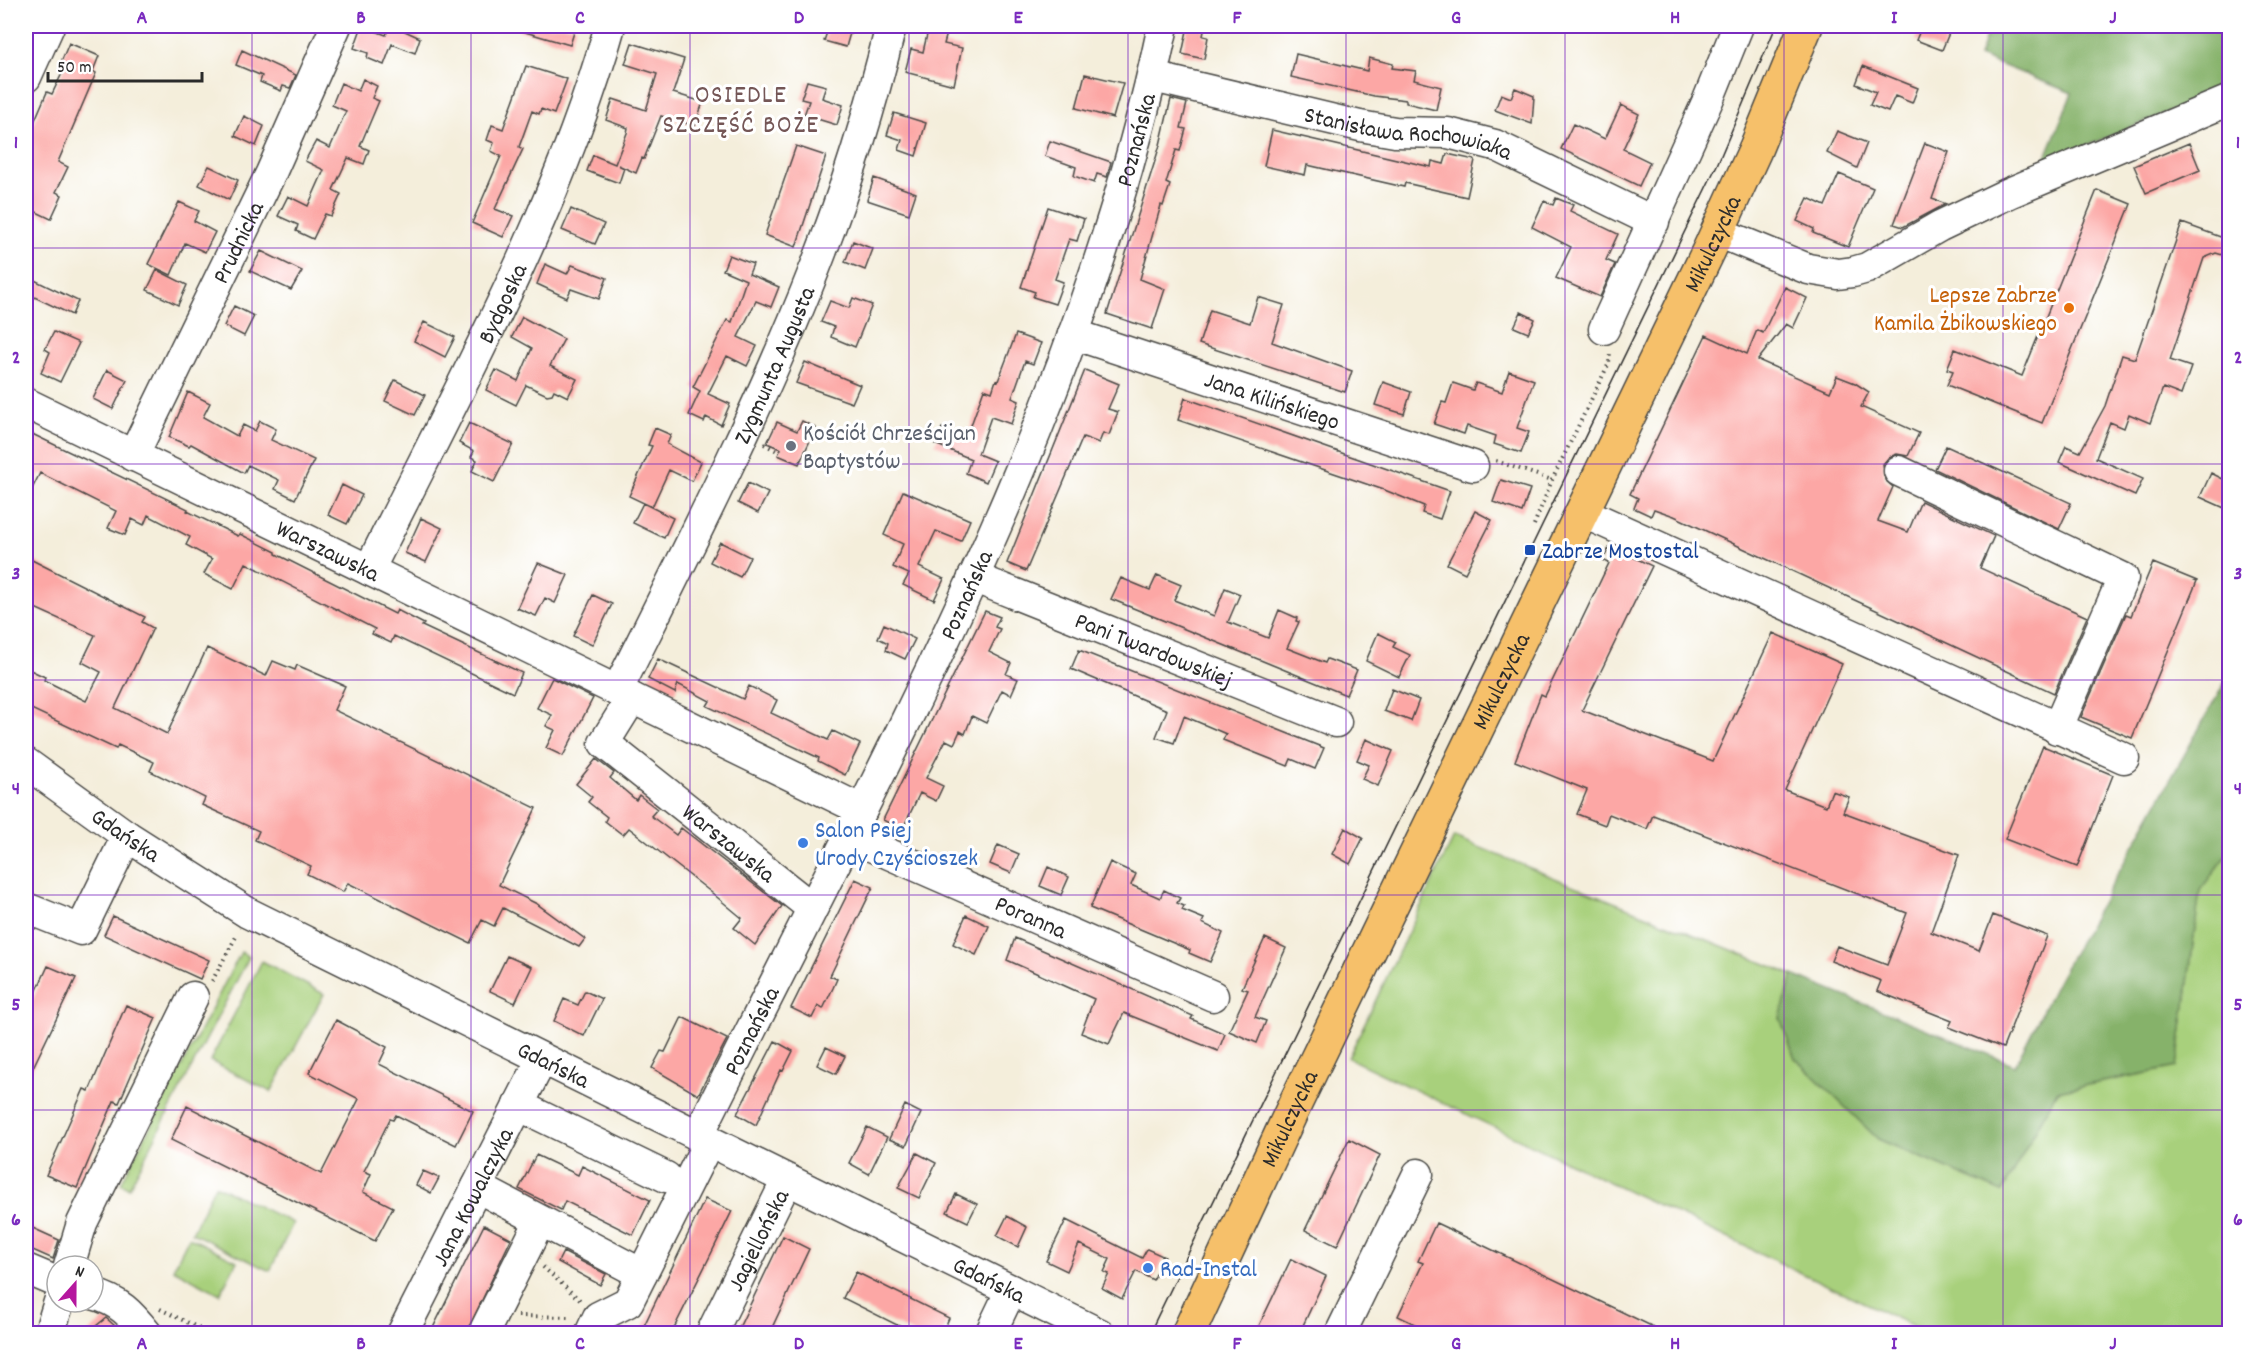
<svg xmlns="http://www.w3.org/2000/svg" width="2255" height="1359" font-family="Dekko,sans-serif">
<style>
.green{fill:#a8d07b;stroke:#6a7e53;stroke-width:1.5}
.forest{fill:#86b26b;stroke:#586e4b;stroke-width:1.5}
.building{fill:#fca7a5}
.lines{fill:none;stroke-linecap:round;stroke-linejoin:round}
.minor-casing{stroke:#494845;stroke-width:33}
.major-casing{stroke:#494845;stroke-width:36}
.path{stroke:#494845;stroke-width:4;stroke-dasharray:1.5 4.5;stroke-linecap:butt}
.minor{stroke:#fff;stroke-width:30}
.major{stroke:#f6c06b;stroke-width:33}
.tram{stroke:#2b2b2b;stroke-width:1.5}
.grid{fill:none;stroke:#7b2cbf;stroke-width:1.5;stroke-opacity:0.55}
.food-dot{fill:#e8710a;stroke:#fff;stroke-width:2}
.worship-dot{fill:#6b7280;stroke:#fff;stroke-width:2}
.transit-dot{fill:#1a4fb4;stroke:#fff;stroke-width:2}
.shop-dot{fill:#3f7fe0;stroke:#fff;stroke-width:2}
.labels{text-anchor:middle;stroke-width:6;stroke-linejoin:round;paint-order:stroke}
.street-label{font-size:24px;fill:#2b2b2b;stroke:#fff}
.food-label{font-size:24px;fill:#c56008;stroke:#fff;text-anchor:end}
.worship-label{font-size:24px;fill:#5b616d;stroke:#fff;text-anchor:start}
.transit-label{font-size:24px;fill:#164399;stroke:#fff;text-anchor:start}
.shop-label{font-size:24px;fill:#366cbe;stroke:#fff;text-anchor:start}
.neighbourhood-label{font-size:26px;letter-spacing:1.5px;fill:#745656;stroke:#fff}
.neatline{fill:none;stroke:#7b2cbf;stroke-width:2}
.grid-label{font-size:20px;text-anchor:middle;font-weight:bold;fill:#7b2cbf}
</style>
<rect width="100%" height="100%" fill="#fff"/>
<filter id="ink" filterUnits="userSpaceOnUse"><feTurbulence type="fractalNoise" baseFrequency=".0167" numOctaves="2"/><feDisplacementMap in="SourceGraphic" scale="12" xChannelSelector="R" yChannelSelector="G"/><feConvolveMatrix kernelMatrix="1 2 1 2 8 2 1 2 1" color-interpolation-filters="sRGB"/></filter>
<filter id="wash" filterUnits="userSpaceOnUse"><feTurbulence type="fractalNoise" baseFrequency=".008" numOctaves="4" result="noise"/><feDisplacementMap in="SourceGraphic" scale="24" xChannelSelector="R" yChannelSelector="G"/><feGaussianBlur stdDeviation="1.35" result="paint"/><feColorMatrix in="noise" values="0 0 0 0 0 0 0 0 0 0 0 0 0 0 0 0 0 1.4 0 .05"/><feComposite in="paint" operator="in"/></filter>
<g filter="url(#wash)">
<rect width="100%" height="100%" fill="#f4eedb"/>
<path class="green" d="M1454 837 1793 975 1780 1018 1795 1058 1878 1139 2002 1192 2057 1091 2177 1067 2200 890 2229 853V1333H1928L1348 1058Z
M241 952 249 957 129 1188 121 1183Z
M262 961 324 994 271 1092 210 1061Z
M215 1185 293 1223 270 1271 192 1233Z
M189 1237 237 1261 220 1294 173 1269Z"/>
<path class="forest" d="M1990 26H2229V87L2043 164 2072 93 1979 56Z
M2229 675V853L2200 890 2177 1067 2057 1091 2002 1192 1878 1139 1795 1058 1780 1018 1793 975 2015 1065 2057 982Z"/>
<g id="blocks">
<path class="building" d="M362 26 386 35 390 26H394L420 38 415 53 392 44 384 65 367 58 368 53 354 48Z
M519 26H576L570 45 518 30Z
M829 26H852L846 47 824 41Z
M929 26H949L944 44 962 48 954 85 905 72 911 49 923 52Z
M1188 26H1205L1203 36 1208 37 1204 59 1182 54Z
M1922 26H1952L1942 50 1916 40Z
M69 43 99 56 93 71 96 73 58 162 68 167 56 192 62 195 51 219 26 207V141L47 92 52 94 66 65 61 62Z
M632 43 684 59 673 93 703 102 695 126 661 116 644 159 642 158 636 173 618 165 624 168 619 183 587 171 593 155 615 164 627 133 628 128 606 120 613 99 646 110 657 74 625 64Z
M242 50 296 75 290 88 283 86 281 91 260 82 262 76 236 65Z
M1296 54 1367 71 1369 58 1393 64 1392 68 1416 71 1414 80 1441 87 1436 110 1406 103V100L1374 96 1291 77Z
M526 66 567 79 554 114 541 109 539 114 532 111 519 147 523 149 495 209 513 216 503 237 472 223 501 156 491 151 494 143 487 140 492 125 503 129Z
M1863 66 1918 88 1912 103 1895 96 1888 112 1870 105 1876 92 1856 84Z
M1085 74 1123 83 1113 118 1076 108Z
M363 79 377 86 372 98 379 101 360 146 369 150 364 164 348 158 333 190 341 194 331 216 325 214 313 239 296 231 298 225 278 216 288 196 308 206 324 170 305 161 316 141 330 148 346 111 332 105 341 83 358 91Z
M807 81 826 86 822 98 843 105 837 125 804 115 809 101 801 99Z
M1515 88 1534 96 1532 124 1495 110 1501 94 1511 98Z
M1171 99 1187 103 1181 128 1186 129 1180 151 1176 150 1166 183 1170 185 1163 206 1161 205 1140 279 1165 289 1152 329 1107 314 1160 145Z
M1621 105 1639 114 1623 149 1650 162 1639 186 1561 149 1573 124 1605 139Z
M894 113 926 123 916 156 899 150 902 140 887 135Z
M244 116 264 126 256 146 235 136Z
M1272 130 1431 167 1432 161 1444 164 1447 154 1475 160 1467 197 1405 183 1404 187 1307 165 1305 175 1264 166Z
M1837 131 1867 143 1857 168 1827 153Z
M1050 141 1111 162 1107 177 1097 174 1094 183 1074 176 1076 167 1045 156Z
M1925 143 1949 152 1932 199 1946 204 1903 227 1894 224Z
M2189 143 2200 170 2146 193 2134 166Z
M796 146 826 156 796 247 765 235Z
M209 166 238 180 229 200 199 185Z
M1839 174 1873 188 1848 247 1813 233 1814 229 1797 221 1808 198 1825 206Z
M874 178 916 193 909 214 867 200Z
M2097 190 2131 204 2042 423 1947 385 1953 371 1947 369 1955 349 2022 376Z
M1556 198 1573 205 1570 211 1618 234 1606 260 1615 264 1600 297 1556 278 1571 247 1532 227 1544 201 1553 205Z
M179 202 199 211 194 221 215 232 205 252 185 243 171 275 148 264Z
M1048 207 1084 219 1077 241 1069 239 1055 279 1063 282 1055 304 1033 297 1035 292 1021 287Z
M571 209 604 224 595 244 562 230Z
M2182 223 2229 240V257L2216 253 2204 258 2170 360 2191 367 2181 395 2163 388 2150 423 2129 414 2124 428 2110 422 2096 458 2143 479 2135 496 2059 462 2066 446 2080 452 2105 406 2122 355 2135 359Z
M853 241 873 249 865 270 845 262Z
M261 251 302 271 291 290 250 271Z
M729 255 753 264 749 274 779 287 771 307 756 301 738 337 757 346 747 366 727 356 708 394 730 404 721 425 706 417 704 422 689 415 700 391 693 387 727 320 732 322 746 280 723 270Z
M545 264 567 274 572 265 607 278 599 299 571 289 567 298 537 284Z
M157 270 187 285 178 305 147 290Z
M26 276 78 301 72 315 26 293Z
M1785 287 1807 298 1793 328 1786 324 1758 360 1830 392 1837 376 1855 383 1869 392 1861 407 1919 433 1908 456 1897 454 1889 457 1883 464 1885 480 1893 487 1878 521 1908 532 1921 501 1994 536 1980 568 2087 617 2054 693 1674 516 1654 509 1651 516 1634 508 1638 498 1630 494 1706 335 1747 354 1757 330 1763 333Z
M1258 297 1284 305 1272 342 1352 371 1345 392 1199 344 1210 310 1250 323Z
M853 298 872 305 855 347 831 337 834 327 821 322 830 301 849 308Z
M234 306 254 316 244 336 224 326Z
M1521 312 1535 319 1528 333 1514 327Z
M522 317 564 339 550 366 577 379 568 397 554 390 552 394 547 395 526 385 516 405 486 390 496 370 518 381 532 348 512 337Z
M424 322 455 337 445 357 414 341Z
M54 332 79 343 60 382 41 373 50 352 45 349Z
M1016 334 1041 343 1033 364 1025 361 1012 398 1019 401 1011 424 991 417 978 454 995 461 986 482 966 473 971 459 935 444 942 428 966 439 984 389 992 392 996 380 998 381Z
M805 362 860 385 852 403 796 383Z
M107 370 127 380 113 409 93 399Z
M1085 370 1119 384 1108 409 1118 412 1109 435 1103 433 1099 443 1083 437 1026 571 1007 563Z
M1509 371 1534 380 1517 428 1529 432 1521 453 1494 444 1496 436 1467 426 1464 434 1434 424 1442 402 1446 403 1453 383 1473 390 1476 383 1502 392Z
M395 380 425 395 415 415 385 401Z
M1383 382 1411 392 1404 414 1375 405Z
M188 392 210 403 203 417 237 436 243 425 255 431 260 421 276 429 271 440 314 460 295 499 275 489 279 480 248 465 244 473 191 444 189 446 169 437Z
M1185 398 1450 491 1440 519 1422 513 1424 506 1387 491 1178 420Z
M802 421 816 428 799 464 778 455 781 449 767 443 777 422 797 431Z
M469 423 513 444 494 482 472 471 477 460 471 457 474 451 459 443Z
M655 428 671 435 667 444 701 462 692 481 669 470 652 507 629 496 652 446 648 445Z
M26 431 188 509 187 511 238 536 240 534 276 552V554L395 614 397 610 424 624 422 626 522 673 513 693 394 636 391 643 372 634 375 629 246 563 233 589 204 574 212 559 186 545 190 537 148 515 144 525 132 519 125 535 108 528 116 511 40 473 26 501Z
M1946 446 2071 503 2059 529 1935 469Z
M2211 473 2229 482V510L2200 497Z
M1501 480 1530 489 1522 512 1493 502Z
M748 483 768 493 758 513 738 503Z
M342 485 362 495 347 524 328 515Z
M903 491 970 520 961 541 936 531 919 567 944 579 934 600 903 585 909 574 893 567 903 544 884 535Z
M643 503 673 518 664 538 633 523Z
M1475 511 1492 520 1465 573 1447 564Z
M421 518 442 528 426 562 405 553Z
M720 542 750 557 740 577 710 562Z
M1610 546 1652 566 1582 710 1713 761 1773 633 1842 664 1785 790 1826 806 1832 791 1849 797 1843 812 1959 855 1931 932 1979 951 1993 915 2047 936 2003 1048 1949 1027 1952 1021 1877 991 1881 981 1831 961 1837 946 1887 965 1907 913 1653 815 1647 829 1609 814 1605 825 1577 814 1587 790 1515 761 1541 694 1545 696 1609 563 1603 560Z
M26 557 145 617 142 622 153 628 115 708 167 734 207 648 266 676 273 661 295 670 297 665 345 686 334 710 536 808 499 885 537 904 585 939 579 947 503 908 494 926 482 920 470 943 348 883 343 892 307 874 311 866 255 840 259 831 202 805 205 798 150 771 154 762 118 745 116 749 29 708 31 704 26 701V668L45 677 44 680 86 701 101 672 82 662 95 635 26 604Z
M538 563 568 575 555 603 545 598 536 616 517 608Z
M2153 563 2197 581 2132 738 2081 717 2126 614 2131 616Z
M1157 575 1181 585 1174 600 1214 616 1225 588 1240 594 1228 622 1268 638 1279 610 1297 618 1296 621 1299 622 1287 648 1325 663 1327 659 1357 670 1346 695 1111 599 1121 578 1150 590Z
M593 595 612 604 592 645 573 636Z
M985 611 1000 617 995 627 1000 629 989 652 1011 663 1006 674 1018 679 1011 695 1002 690 986 723 972 716 965 734 960 731 954 744 946 740 926 778 943 786 936 801 920 793 902 830 883 820Z
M884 624 915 639 905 659 886 650 888 643 878 638Z
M1378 633 1396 642 1393 647 1410 655 1399 677 1366 661Z
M1079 650 1324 748 1315 769 1291 759 1288 766 1223 740 1226 734 1184 716 1174 743 1156 737 1167 710 1071 669Z
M658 659 743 699 749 686 777 700 771 713 828 740 833 731 860 744 845 775 818 761 819 758 707 706 710 701 678 684 675 693 648 679Z
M552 678 593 698 563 756 546 748 555 730 546 726 552 715 537 708Z
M1392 689 1419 700 1411 721 1384 711Z
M1366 739 1393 751 1378 786 1362 779 1369 765 1357 760Z
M2043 746 2113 775 2077 867 2005 839Z
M596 759 614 773 610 778 636 800 639 795 657 809 651 816 676 835 681 828 782 906 755 945 734 928 742 918 712 893 629 828 623 835 605 821 607 817 588 802 592 797 576 784Z
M1345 828 1363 838 1350 864 1332 854Z
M998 845 1019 854 1011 873 990 864Z
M1110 862 1136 874 1131 885 1160 898 1164 890 1180 898 1177 903 1184 906 1182 910 1204 919 1202 923 1223 933 1210 962 1189 953 1190 950 1090 908Z
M1048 867 1069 877 1061 895 1040 886Z
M855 879 873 887 830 976 837 979 833 988 823 1009 818 1006 812 1018 791 1008Z
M966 915 989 926 976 955 953 944Z
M113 916 209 960 200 979 104 935Z
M1015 938 1193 1016 1191 1019 1225 1034 1218 1051 1124 1013 1109 1044 1081 1033 1094 999 1007 960Z
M1265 938 1286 948 1255 1017 1266 1021 1257 1043 1229 1031 1248 990 1242 988Z
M507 956 532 967 515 1003 490 991Z
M48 966 76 978 26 1082V1014Z
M585 991 602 999 584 1036 554 1021 564 999 578 1005Z
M126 1005 156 1018 119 1103 114 1101 77 1188 46 1175 84 1089 89 1091Z
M682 1017 727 1039 698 1095 652 1068 661 1051 665 1052Z
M336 1020 387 1047 379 1064 473 1111 456 1145 396 1115 393 1120 390 1119 364 1171 371 1174 363 1192 393 1207 375 1241 171 1140 187 1106 321 1174 359 1099 309 1073Z
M775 1041 793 1051 783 1071 781 1070 756 1125 737 1114Z
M826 1047 845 1056 836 1074 817 1065Z
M905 1105 921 1113 906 1146 889 1139Z
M867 1127 887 1137 869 1174 849 1163Z
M1349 1139 1380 1155 1337 1246 1305 1230Z
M917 1153 936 1163 919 1198 898 1188Z
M536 1155 578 1175 582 1166 650 1200 633 1235 565 1201 561 1210 519 1189Z
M423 1171 439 1178 431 1193 416 1185Z
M956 1194 977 1204 968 1222 947 1212Z
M705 1199 732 1211 709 1258 671 1334H640Z
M1007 1216 1027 1227 1018 1247 997 1236Z
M1066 1220 1142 1258 1147 1249 1165 1257 1153 1280 1136 1271 1122 1299 1102 1288 1109 1274 1104 1272 1110 1259 1079 1244 1067 1271 1046 1261Z
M1436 1223 1453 1231 1668 1334H1435L1398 1316 1423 1263 1418 1261Z
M26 1225 59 1240 53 1259 26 1247Z
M484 1225 511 1239 466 1334H430Z
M783 1236 809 1249 769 1334H736Z
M563 1252 606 1274 600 1285 558 1262Z
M1291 1259 1326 1276 1299 1334H1271L1258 1328Z
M856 1272 949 1318 942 1334H915L843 1298Z
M106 1318 124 1334H86Z"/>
</g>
</g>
<g filter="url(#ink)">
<use href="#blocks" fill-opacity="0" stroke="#494845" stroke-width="1.5"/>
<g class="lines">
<g class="minor-casing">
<g id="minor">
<path d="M26 77 49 26"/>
<path id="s1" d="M1153 77 1360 126 1395 132 1448 133 1495 145 1654 222"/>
<path d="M1718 232 1808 269 1838 274 1853 272 1867 268 1940 226 2009 193 2230 100"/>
<path d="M1604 329 1708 100 1738 26"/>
<path id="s2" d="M1073 334 1473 466"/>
<path id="s3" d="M26 403 862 810"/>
<path id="s4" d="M133 456 271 173 336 26"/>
<path d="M1899 471 2123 578 2057 729"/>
<path d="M1582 512 2124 758"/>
<path id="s5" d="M369 570C455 396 558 212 610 26"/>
<path id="s6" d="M973 577 1336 722"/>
<path id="s7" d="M617 691C687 551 758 413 815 268 846 189 871 108 891 26"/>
<path id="s8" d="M632 698 604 743 812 908"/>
<path id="s9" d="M26 763 127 836 248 913 1100 1334"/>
<path id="s10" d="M848 836 1213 996"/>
<path d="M26 908 81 930 127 836"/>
<path d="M518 1105 666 1177"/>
<path id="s11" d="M698 1136C875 777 1080 421 1163 26"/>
<path d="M477 1187 642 1274"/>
<path d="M69 1266 82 1223 193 997"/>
<path d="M26 1269 57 1282"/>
<path d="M93 1294C119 1301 130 1313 147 1334"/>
<path d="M49 1334 59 1302"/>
<path id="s12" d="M402 1334 542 1059"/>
<path d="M483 1334 540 1221"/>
<path d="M590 1334 598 1317 628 1302 709 1141"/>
<path id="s13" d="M711 1334 787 1180"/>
<path d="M990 1334 1011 1290"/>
<path d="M1340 1334 1418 1174"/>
</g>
</g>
<g class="major-casing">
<g id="major">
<path id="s14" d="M1188 1334 1296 1102 1709 250 1755 150 1806 26"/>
</g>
</g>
<path class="path" d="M764 444 779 452
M1496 461 1552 480
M1534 525 1552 480 1609 363 1610 352
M212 981 237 935
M543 1267 582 1302
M160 1309 211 1334
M518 1316 570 1317"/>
<use href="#minor" class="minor"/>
<use href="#major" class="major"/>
<path class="tram" d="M1149 1334 1717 165 1776 26"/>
</g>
</g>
<path class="grid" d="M252 26V1334M471 26V1334M690 26V1334M909 26V1334M1128 26V1334M1346 26V1334M1565 26V1334M1784 26V1334M2003 26V1334M26 248H2230M26 464H2230M26 680H2230M26 895H2230M26 1110H2230"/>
<circle class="food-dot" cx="2069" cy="308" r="6"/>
<circle class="worship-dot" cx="791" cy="446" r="6"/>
<rect class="transit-dot" x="1524" y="544" width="12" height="12" rx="3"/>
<g class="shop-dot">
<circle cx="803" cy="843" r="6"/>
<circle cx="1148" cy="1268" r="6"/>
</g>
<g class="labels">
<g class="street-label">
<text dy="8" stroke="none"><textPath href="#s1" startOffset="262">Stanisława Rochowiaka</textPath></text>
<text dy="8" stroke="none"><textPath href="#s11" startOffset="1090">Poznańska</textPath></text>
<text dy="8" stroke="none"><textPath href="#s4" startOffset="238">Prudnicka</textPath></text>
<text dy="8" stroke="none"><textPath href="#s14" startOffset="1210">Mikulczycka</textPath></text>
<text dy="8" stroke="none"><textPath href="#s5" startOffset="298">Bydgoska</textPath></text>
<text dy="8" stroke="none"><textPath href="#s7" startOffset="362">Zygmunta Augusta</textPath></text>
<text dy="8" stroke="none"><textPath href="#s2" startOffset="210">Jana Kilińskiego</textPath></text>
<text dy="8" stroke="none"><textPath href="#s3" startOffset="336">Warszawska</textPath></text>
<text dy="8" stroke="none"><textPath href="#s11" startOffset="604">Poznańska</textPath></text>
<text dy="8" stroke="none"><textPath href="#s6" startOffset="195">Pani Twardowskiej</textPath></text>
<text dy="8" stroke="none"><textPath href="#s14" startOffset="724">Mikulczycka</textPath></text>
<text dy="8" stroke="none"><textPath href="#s9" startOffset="123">Gdańska</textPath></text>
<text dy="8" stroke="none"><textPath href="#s8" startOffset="213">Warszawska</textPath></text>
<text dy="8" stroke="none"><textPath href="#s10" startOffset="200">Poranna</textPath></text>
<text dy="8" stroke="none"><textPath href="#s11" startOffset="118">Poznańska</textPath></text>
<text dy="8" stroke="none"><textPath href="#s9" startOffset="609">Gdańska</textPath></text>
<text dy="8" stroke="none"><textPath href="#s14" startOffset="238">Mikulczycka</textPath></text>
<text dy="8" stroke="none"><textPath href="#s12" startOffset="154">Jana Kowalczyka</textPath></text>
<text dy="8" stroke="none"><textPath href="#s13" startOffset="105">Jagiellońska</textPath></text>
<text dy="8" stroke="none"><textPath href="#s9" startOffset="1095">Gdańska</textPath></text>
</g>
<g class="food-label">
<text x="2057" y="302">Lepsze Zabrze<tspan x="2057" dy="28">Kamila Żbikowskiego</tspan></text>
</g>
<g class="worship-label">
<text x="803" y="440">Kościół Chrześcijan<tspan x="803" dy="28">Baptystów</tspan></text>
</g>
<g class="transit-label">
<text x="1542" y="558">Zabrze Mostostal</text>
</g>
<g class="shop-label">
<text x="815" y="837">Salon Psiej<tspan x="815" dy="28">Urody Czyścioszek</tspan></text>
<text x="1160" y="1276">Rad-Instal</text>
</g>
<g class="neighbourhood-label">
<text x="741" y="102">OSIEDLE<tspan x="741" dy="30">SZCZĘŚĆ BOŻE</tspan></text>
</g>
</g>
<rect width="2255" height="1359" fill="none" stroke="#fff" stroke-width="66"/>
<g transform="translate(75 1284) rotate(21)"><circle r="28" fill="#ffffff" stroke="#aaaaaa" stroke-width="1.5"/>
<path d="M0-4.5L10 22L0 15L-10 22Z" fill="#b5179e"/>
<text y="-9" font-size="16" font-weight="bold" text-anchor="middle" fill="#2b2b2b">N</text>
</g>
<path d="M48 72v9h154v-9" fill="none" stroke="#2b2b2b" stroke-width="3"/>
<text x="57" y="72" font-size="18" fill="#2b2b2b" stroke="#ffffff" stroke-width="4.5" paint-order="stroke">50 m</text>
<rect x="33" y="33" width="2189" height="1293" class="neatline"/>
<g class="grid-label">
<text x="142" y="23">A</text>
<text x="361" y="23">B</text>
<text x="580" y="23">C</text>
<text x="799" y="23">D</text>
<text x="1018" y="23">E</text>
<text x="1237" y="23">F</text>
<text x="1456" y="23">G</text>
<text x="1675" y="23">H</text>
<text x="1894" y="23">I</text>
<text x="2113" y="23">J</text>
<text x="16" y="148">1</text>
<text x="2238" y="148">1</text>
<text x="16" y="363">2</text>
<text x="2238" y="363">2</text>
<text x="16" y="579">3</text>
<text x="2238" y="579">3</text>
<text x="16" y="794">4</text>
<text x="2238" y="794">4</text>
<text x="16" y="1010">5</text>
<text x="2238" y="1010">5</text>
<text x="16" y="1225">6</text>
<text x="2238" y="1225">6</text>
<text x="142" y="1349">A</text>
<text x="361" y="1349">B</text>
<text x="580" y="1349">C</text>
<text x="799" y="1349">D</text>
<text x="1018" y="1349">E</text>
<text x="1237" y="1349">F</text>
<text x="1456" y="1349">G</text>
<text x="1675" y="1349">H</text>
<text x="1894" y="1349">I</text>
<text x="2113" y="1349">J</text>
</g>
</svg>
